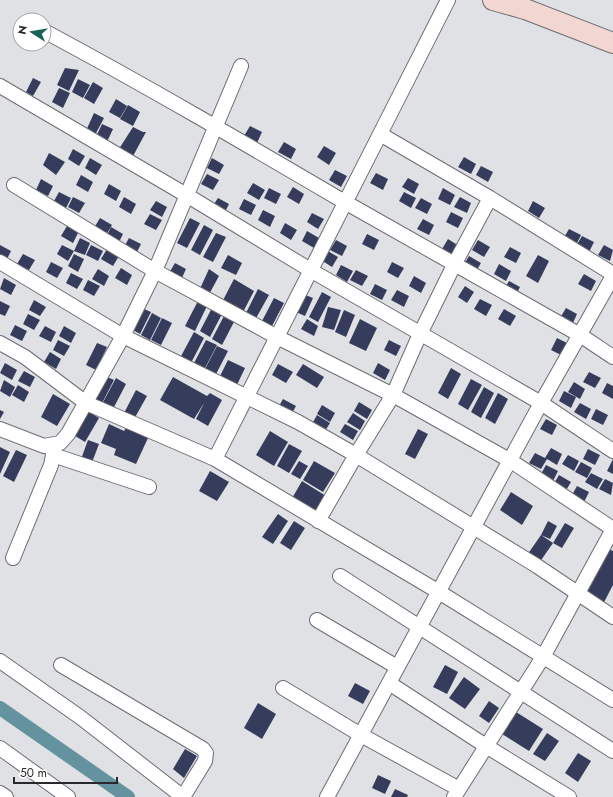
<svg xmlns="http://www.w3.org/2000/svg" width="613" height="797" font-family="Jost,sans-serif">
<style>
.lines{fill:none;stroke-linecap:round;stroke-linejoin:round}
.canal{stroke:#64929f;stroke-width:14}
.building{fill:#363d5c}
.street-casing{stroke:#6c6d71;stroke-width:16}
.secondary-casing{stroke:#6c6d71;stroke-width:22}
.street{stroke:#fff;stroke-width:14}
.secondary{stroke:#f1d6d1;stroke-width:20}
</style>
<rect width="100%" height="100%" fill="#dfe1e5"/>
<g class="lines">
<path class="canal" d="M0 708 128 797"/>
</g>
<path class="building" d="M36 16 40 17 46 20H35Z
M65 68 79 70 69 91 57 85Z
M33 78 41 82 33 96 26 92Z
M78 79 90 85 83 98 72 92Z
M93 82 103 88 94 104 84 98Z
M59 88 70 93 63 108 52 102Z
M116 99 127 106 120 118 109 112Z
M128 105 140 112 133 126 120 119Z
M94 113 104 118 94 137 85 133Z
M102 124 113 129 106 144 95 139Z
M250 126 262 132 257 143 244 136Z
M133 127 143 132H146L132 158 117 152Z
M284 142 296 149 291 159 278 152Z
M324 146 336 153 329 165 317 157Z
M73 149 85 156 79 166 68 159Z
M49 153 65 162 56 175 43 165Z
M464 157 476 164 471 174 458 167Z
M90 158 102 165 96 175 85 168Z
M212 158 224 165 219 174 207 168Z
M481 166 493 172 488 182 476 175Z
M335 170 347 176 341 187 329 180Z
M376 173 388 179 383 190 370 183Z
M207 174 219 180 213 190 201 184Z
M81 175 93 182 88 192 76 185Z
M408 178 419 184 414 194 402 187Z
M41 179 53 186 48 196 36 190Z
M253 183 265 190 259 200 247 193Z
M109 184 121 191 116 201 104 194Z
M293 187 304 194 299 204 287 197Z
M269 188 281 194 276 204 264 198Z
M443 188 455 195 450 205 438 199Z
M59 192 71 198 66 208 54 201Z
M404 192 416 198 411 208 399 201Z
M73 197 85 203 79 213 68 207Z
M124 197 136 204 131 214 119 207Z
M460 197 471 203 467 213 454 207Z
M218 198 229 204 224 214 212 207Z
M421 198 432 204 427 214 415 208Z
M244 199 256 205 251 215 239 209Z
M156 201 167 207 162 217 150 210Z
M533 201 545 208 539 218 528 211Z
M263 210 275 216 270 227 258 220Z
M451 212 463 218 458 228 446 222Z
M312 213 324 219 318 229 307 222Z
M150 214 162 220 156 230 144 224Z
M100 218 112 225 106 235 94 228Z
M190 218 200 223 187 248 177 243Z
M423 219 434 225 429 235 417 229Z
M285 223 297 230 291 240 280 233Z
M204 225 213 230 200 255 191 250Z
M67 226 78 233 73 243 61 236Z
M111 227 123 234 118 244 106 237Z
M569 229 581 235 576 245 563 239Z
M307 231 319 238 314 248 302 241Z
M216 233 226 237 213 262 203 257Z
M367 234 379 240 374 250 362 244Z
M582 236 594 242 589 252 576 246Z
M80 238 90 243 85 255 74 251Z
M129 238 141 244 136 254 124 247Z
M448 239 459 246 454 256 442 249Z
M336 240 347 246 342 256 330 250Z
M478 240 490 247 484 257 472 250Z
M0 245 11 251 6 261 0 258Z
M62 245 74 251 68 261 57 254Z
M91 245 103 251 98 261 86 255Z
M604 245 613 250 610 261 598 255Z
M510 247 521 253 516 263 504 257Z
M107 249 119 256 113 266 101 259Z
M326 250 338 257 332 267 321 260Z
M23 254 35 260 29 270 17 264Z
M74 254 84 259 78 272 68 266Z
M228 255 242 263 236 275 221 268Z
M538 255 549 261 538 283 526 276Z
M469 256 481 263 475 273 463 266Z
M51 262 63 268 57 278 46 272Z
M392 262 404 268 398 278 387 272Z
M175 263 186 269 181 280 169 273Z
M499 264 511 271 506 281 494 274Z
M341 265 353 271 347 282 336 275Z
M121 268 132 275 127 285 115 278Z
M98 269 109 276 104 286 92 279Z
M209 269 219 276 207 298 198 293Z
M356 270 368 276 362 286 350 280Z
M71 273 83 279 77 289 66 283Z
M584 274 596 281 591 291 578 284Z
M414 276 426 283 421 293 409 286Z
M4 278 16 285 11 295 0 289Z
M234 279 254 291 241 316 221 304Z
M88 280 100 286 94 296 83 290Z
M509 281 520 287 515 297 503 291Z
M375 284 387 290 382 300 370 294Z
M465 286 474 292 467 303 458 297Z
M258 289 269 295 255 320 245 315Z
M397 290 409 296 404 307 391 300Z
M322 292 331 297 318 322 309 317Z
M303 294 313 298 305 316 296 312Z
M274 298 284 303 271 328 261 323Z
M480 299 492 305 486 316 474 309Z
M34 300 46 307 40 316 29 310Z
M0 301 10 306 5 316 0 314Z
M198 301 207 306 195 331 185 326Z
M213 306 223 312 210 337 200 331Z
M328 307 341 310 334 330 322 327Z
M142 308 151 312 140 334 131 329Z
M566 308 577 314 572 325 560 318Z
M504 309 516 316 510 326 498 319Z
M344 310 355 315 346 337 335 332Z
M152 313 161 318 150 340 141 335Z
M28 314 40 320 34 330 23 324Z
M225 314 235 320 222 345 212 339Z
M162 318 172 323 161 345 151 340Z
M307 319 318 326 314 336 301 329Z
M360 319 377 328 366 351 349 343Z
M15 325 27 331 22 341 10 335Z
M45 326 56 332 51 342 39 336Z
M64 326 76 333 71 343 59 336Z
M194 332 204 338 191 363 180 358Z
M557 338 567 343 561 355 551 350Z
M58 340 70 346 64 356 53 350Z
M206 340 217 345 204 370 193 365Z
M389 340 401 346 396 356 384 350Z
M97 343 107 347 96 370 86 365Z
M217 346 228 351 215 376 204 371Z
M50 352 61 359 56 369 44 362Z
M228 360 245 368 236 387 219 378Z
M5 363 17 370 12 380 0 373Z
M378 363 390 370 385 380 373 373Z
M278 364 293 372 286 383 272 375Z
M303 364 324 377 317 388 296 375Z
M451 368 461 374 448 399 438 393Z
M24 371 35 377 30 387 18 381Z
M589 372 601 378 595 388 583 382Z
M103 375 114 380 101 405 90 400Z
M173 377 207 396 210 393 222 400 208 426 196 419 204 403 194 419 160 400Z
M116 378 126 384 113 409 102 404Z
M471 379 482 385 468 410 458 404Z
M4 380 15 387 10 397 0 391Z
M574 382 585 389 580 399 568 392Z
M607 383 613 386V399L602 393Z
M18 385 29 392 24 402 12 395Z
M484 387 494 393 481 418 471 412Z
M136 390 147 396 133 421 123 415Z
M564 391 576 397 571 408 559 401Z
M498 393 508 399 495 424 485 418Z
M53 394 70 404 57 426 41 417Z
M283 399 296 406 291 415 278 408Z
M359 402 372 410 367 419 354 411Z
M580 403 591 409 586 419 574 412Z
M322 405 335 413 330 422 317 414Z
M596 409 608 415 603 425 591 419Z
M0 410 4 412 0 419Z
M86 410 99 418 85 442 72 434Z
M353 413 365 421 360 430 347 422Z
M317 415 330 423 325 431 312 424Z
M546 419 557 425 552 435 540 429Z
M109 424 124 431 126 428 148 438 136 464 114 455 116 449 101 443Z
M345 424 358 431 353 440 340 432Z
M418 429 428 434 415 459 405 454Z
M270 431 288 442 274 466 256 455Z
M88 440 99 444 91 465 80 462Z
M289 444 302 451 289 473 277 466Z
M0 447 10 452 0 474Z
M551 448 562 454 557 465 547 459 541 469 529 463 535 453 545 458Z
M588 449 600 455 595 465 583 459Z
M16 450 27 455 14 482 3 476Z
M568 455 579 461 574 471 562 464Z
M613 459V474L607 471Z
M299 461 308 466 300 479 291 474Z
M314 461 335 473 323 492 303 480Z
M581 462 592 468 587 478 575 472Z
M546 465 558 471 553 481 541 474Z
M210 471 229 482 217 501 199 491Z
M591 473 603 479 597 489 585 482Z
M559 475 571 482 565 492 553 485Z
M605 479 613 483 611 495 599 489Z
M302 481 326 496 315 514 291 500Z
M577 486 589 492 584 502 572 495Z
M511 492 533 506 522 525 500 510Z
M278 514 288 521 273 544 262 537Z
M294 521 305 528 291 550 280 543Z
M548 521 557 526 550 539 541 535 553 543 537 566 525 558 541 535Z
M565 523 574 528 562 548 553 543Z
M607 548 613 551V585L602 606 581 594Z
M445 665 458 672 447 694 433 687Z
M464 677 480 689 465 709 449 698Z
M355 683 370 691 363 704 348 696Z
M489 701 499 708 489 723 479 716Z
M258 703 276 714 262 739 244 728Z
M516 712 543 729 529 751 502 734Z
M547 733 559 741 545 761 533 754Z
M185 749 197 756 184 778 173 769Z
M578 753 591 761 578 782 565 773Z
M378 775 391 781 385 794 372 788Z
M395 789 408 795 407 797H391Z"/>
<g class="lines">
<g class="street-casing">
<path id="street" d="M448 0 380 134 490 198 613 274
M44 31C145 85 244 143 343 201 422 246 501 290 580 335L613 357
M0 86 188 196 312 271 541 403 613 451
M14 185 155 271 277 337 393 395 511 461 613 529
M0 262 123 336 298 422 356 455 537 566 613 617
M0 343 25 357 86 403 215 459 439 592 613 700
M0 429 44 446 60 443 68 434 123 336 155 271 241 66
M53 455 149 487
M215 459 380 134
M318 521 356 455 393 395 420 334 455 263 490 198
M13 558 51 465 53 455 52 446
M340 576 613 751
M317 620 397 667
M0 661 80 717 183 797
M61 665 203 749 206 753 205 761 183 797
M389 683 486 746 569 797
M283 688 361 735 459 789
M0 748 68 797
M0 793 6 797
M327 797 541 403 613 276
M454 797 543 657 613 529"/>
</g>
<g class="secondary-casing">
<path id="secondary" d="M493 0 525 9 613 43"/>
</g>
<use href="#street" class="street"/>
<use href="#secondary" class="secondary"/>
</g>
<g transform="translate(32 32) rotate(282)"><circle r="19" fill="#ffffff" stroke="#a9a9aa"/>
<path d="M0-3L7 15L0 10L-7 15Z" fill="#1a6357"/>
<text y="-6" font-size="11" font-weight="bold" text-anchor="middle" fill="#29292b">N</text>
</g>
<path d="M14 777v6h103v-6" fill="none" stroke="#29292b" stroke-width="2"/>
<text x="20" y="777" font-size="12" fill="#29292b" stroke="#ffffff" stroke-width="3" paint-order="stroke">50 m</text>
</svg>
